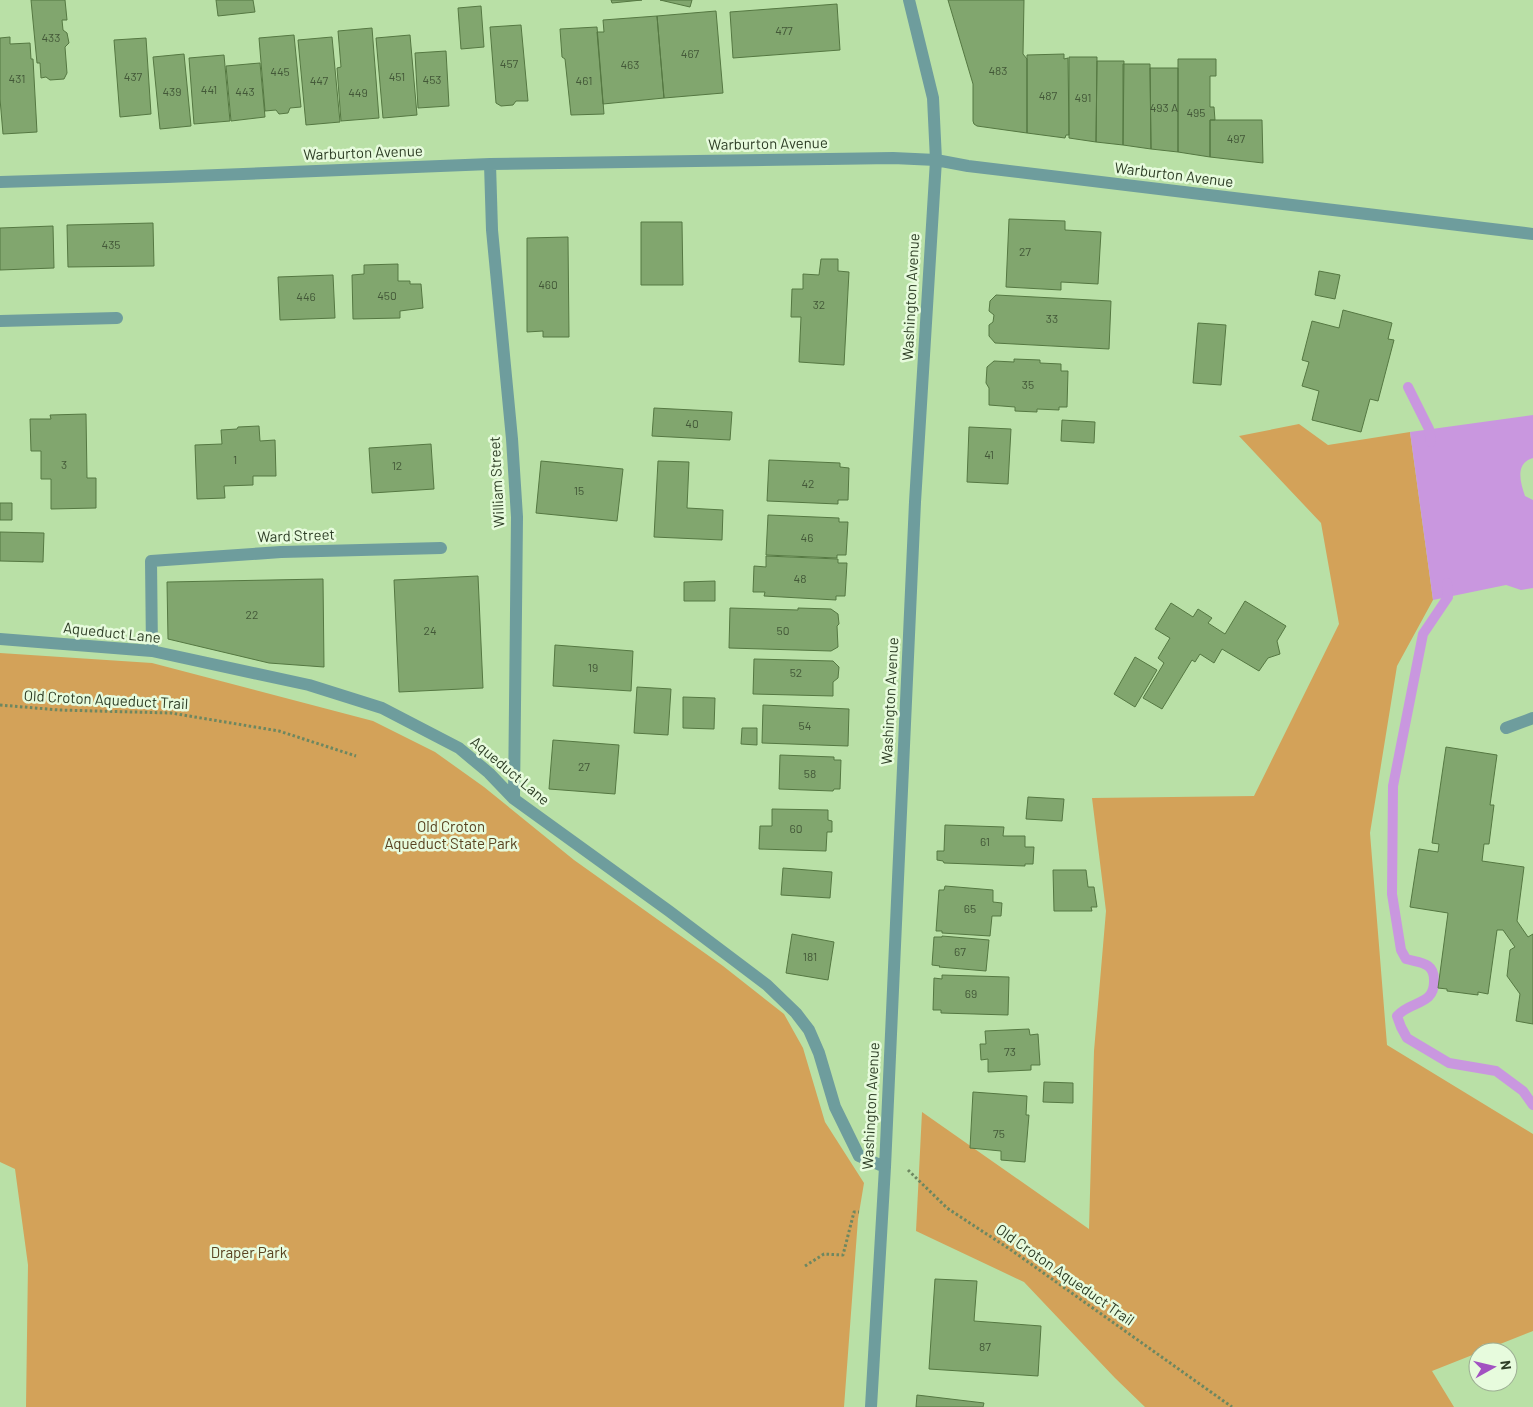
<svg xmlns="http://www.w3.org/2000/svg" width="1533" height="1407" font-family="Barlow,sans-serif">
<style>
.green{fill:#d3a259}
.water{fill:#c997df}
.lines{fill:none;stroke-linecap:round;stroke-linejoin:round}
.stream{stroke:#c997df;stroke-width:10}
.building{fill:#81a66e;stroke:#557842}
.path{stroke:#6d8760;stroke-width:3;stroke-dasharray:2.5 2.5;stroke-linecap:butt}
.minor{stroke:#6e9d9d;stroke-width:12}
.labels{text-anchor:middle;stroke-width:5;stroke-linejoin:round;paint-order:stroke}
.number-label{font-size:12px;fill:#435838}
.street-label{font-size:15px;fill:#2e3e26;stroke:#e7fbdd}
.park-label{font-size:15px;fill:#584220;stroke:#e7fbdd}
</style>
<rect width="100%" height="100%" fill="#b9e0a6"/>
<path class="green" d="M1299 424 1328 445 1410 432 1433 600 1397 666 1370 833 1387 1045 1533 1134V1331L1432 1371 1454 1407H1145L1115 1378 1024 1282 916 1231 922 1112 1089 1229 1094 1051 1106 911 1092 798 1254 796 1339 624 1321 523 1239 436Z
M0 653 152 663 373 721 435 752 484 787 574 860 723 966 784 1014 803 1048 825 1122 864 1183 858 1219 844 1407H26L28 1265 15 1169 0 1162Z"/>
<path class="water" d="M1533 415V458C1515 463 1520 482 1525 496L1533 500V588L1521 590 1506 585 1433 600 1410 432Z"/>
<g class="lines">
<path class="stream" d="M1408 387 1429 429 1431 442
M1447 583 1448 597 1423 634 1393 786 1392 894 1401 950 1406 959C1420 963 1434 962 1434 980 1435 1006 1411 1000 1397 1016L1401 1027 1407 1038 1449 1063 1496 1071 1523 1091 1533 1105"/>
</g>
<path class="building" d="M31 0H65L67 20H62L63 30 67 33 69 43 65 47 67 73 64 79 50 80 46 77 41 78 40 63H37Z
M216 0H253L255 12 218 16Z
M611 0H642L612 3Z
M660 0H692L690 7Z
M948 0H1024L1023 54 1027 59V133L977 126 974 124 973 121V84Z
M837 4 840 50 733 58 730 12Z
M481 6 484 47 461 49 458 8Z
M716 11 723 93 664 98 657 16Z
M657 16 664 98 603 104 597 32H604L603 20Z
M521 25 528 101H516L513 105 501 106 496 103 490 27Z
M597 27 604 114 571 115 565 59 562 57 560 29Z
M372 28 379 118 341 121 337 68 341 67 338 31Z
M294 35 301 107 290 108 288 113 279 114 276 110 265 111 259 38Z
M410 35 417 115 383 118 376 38Z
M10 37V44L30 43 31 59H33L37 132 3 134 0 99V38Z
M332 37 340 122 306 125 298 40Z
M146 38 151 114 120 117 114 40Z
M446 51 449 106 418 108 415 53Z
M184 54 191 126 160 129 153 57Z
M1064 54V59L1068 58 1069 135H1066L1065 138 1027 133V55Z
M224 55 230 121 194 124 189 58Z
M1069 57H1097L1096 142 1069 138Z
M1178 59H1216V76H1210V107H1214L1215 120H1210V157L1178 152Z
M1097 61H1124L1123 145 1096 142Z
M260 63 265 117 231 121 226 66Z
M1123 64H1150L1151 149 1123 145Z
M1150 68H1178V152L1151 149Z
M1210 120H1262L1263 163 1210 157Z
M1009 219 1065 221V230L1101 232 1098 284 1061 282V290L1006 287Z
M641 222H682L683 285H641Z
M153 223 154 266 68 267 67 225Z
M53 226 54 268 0 270V228Z
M568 237 569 337H543V331L527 332V238Z
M821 259H838V271L849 272 844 365 799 362 801 317H791L792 289H803V274L819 275Z
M398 264V281H410V284H421L423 308 400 311V318L353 319 352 275 364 274V265Z
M1319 271 1340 275 1335 299 1315 295Z
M333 275 335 318 280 320 278 277Z
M996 295 1111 301 1109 349 995 343 989 336V325L993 322 994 315 989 311 990 301Z
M1343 310 1392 323 1388 339 1394 340 1378 401 1370 399 1361 432 1312 420 1319 391 1302 386 1309 362 1302 360 1312 321 1339 328Z
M1198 323 1226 325 1221 385 1193 383Z
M1014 359 1040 360V363L1061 364V371H1068L1067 407H1059V410L1037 409V412L1015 411V407L989 405V388L986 383 987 367 994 361 1014 362Z
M654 408 732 412 730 440 652 436Z
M86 414 87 478H96V508L51 509V479H41V451H31L30 419H51L50 415Z
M1062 420 1095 422 1094 443 1061 441Z
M259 426 260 441 275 440 276 476H253V485L224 486 225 498 197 499 195 445 222 444 221 430 237 429 238 427Z
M969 427 1011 429 1008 484 967 482Z
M431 444 434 489 372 493 369 448Z
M769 460 840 463V467L849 468 848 500H838V504L767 501Z
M541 461 623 469 617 521 536 513Z
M658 461 689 462 687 508 723 510 722 540 654 537Z
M0 503H12V520H0Z
M768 515 839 518V522H848L846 555H837V558L766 555Z
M0 532 44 533 43 562 0 561Z
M766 556 838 559V563H847L845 596H836V600L764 596 765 592H753L754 566 766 567Z
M478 576 483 688 399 692 394 580Z
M323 579 324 667 269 663 168 639 167 582Z
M715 581V601H684V582Z
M1245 601 1286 626 1277 641 1280 654 1268 658 1259 671 1222 649 1214 663 1200 654 1195 662 1192 660 1162 709 1143 698 1164 663 1158 658 1170 638 1155 629 1171 603 1193 617 1198 609 1212 618 1208 623 1225 634Z
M730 608 798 610V608L831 609 838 614 839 624 837 626 838 647 831 651 729 648Z
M555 645 633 651 631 691 553 686Z
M1135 657 1157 670 1135 707 1114 694Z
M754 659 833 661 839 667 838 678 833 682V696L753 694Z
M637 687 671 689 668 735 634 733Z
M683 697 715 698 714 729 683 728Z
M763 705 849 709 848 746 762 743Z
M742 728H757V745L741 744Z
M553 740 619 745 615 794 549 789Z
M1446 747 1497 755 1490 805H1494L1489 844H1484L1482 861 1524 867 1517 921 1528 937 1533 934V1024L1516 1021 1520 994 1507 976 1510 950 1515 947 1503 930H1497L1488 994 1478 992V995L1447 991V989L1438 988 1448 913 1410 907 1419 849 1438 852 1439 844 1432 843Z
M780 755 834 757V760H841L840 789H834L833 791 779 789Z
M1028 797 1064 799 1062 821 1026 819Z
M772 809 828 810V820L832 821V832H827L826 851 759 849 760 826H772Z
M945 825 1004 827 1003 836H1025V847H1034L1033 864H1025V866L944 863 943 861 937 860V851H944Z
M783 868 832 872 830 898 781 895Z
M1053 870H1086L1088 887H1094L1097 907H1091L1092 911H1054Z
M945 886 993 890V902L1002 903 1001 916H992L990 936 942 933V931H936L939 890H944Z
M792 934 834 942 828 980 786 973Z
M942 936 989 940 986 971 939 967 940 966 932 965 934 937H942Z
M942 975 1009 977 1008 1015 941 1013V1010H933L934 978 942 979Z
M1029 1029 1030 1035 1038 1034 1040 1065H1031V1070L988 1072V1059L981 1060 980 1044H986L985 1031Z
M1044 1082 1073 1083V1103L1043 1102Z
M973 1092 1027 1096 1026 1115H1029L1025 1162 1001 1160V1151L970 1148Z
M935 1279 977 1281 974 1321 1041 1326 1038 1376 929 1369Z
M917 1395 984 1403 983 1407H916Z"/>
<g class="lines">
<path class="path" d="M0 705 59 710 171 713 279 731 356 756
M908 1170 947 1208 1014 1252 1232 1407
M805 1266 824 1254 843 1255 854 1212H859"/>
<path class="minor" d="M490 164 492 230 512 439 517 517 514 799
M0 182 167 177 490 164 893 158 936 160 968 166 1533 234
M0 321 117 318
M0 639 152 651 309 685 382 708 459 748 489 773 514 799 669 911 767 985 796 1013 809 1030 819 1053 835 1107 859 1156 885 1167
M152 651 151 561 281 552 441 548
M1506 728 1533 718
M871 1407 885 1167 915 502 936 160 933 98 909 0"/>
</g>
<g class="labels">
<g class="number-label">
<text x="784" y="35">477</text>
<text x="51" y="42">433</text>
<text x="690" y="58">467</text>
<text x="509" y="68">457</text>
<text x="630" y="69">463</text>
<text x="998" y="75">483</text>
<text x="280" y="76">445</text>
<text x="133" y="81">437</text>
<text x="397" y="81">451</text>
<text x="17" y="83">431</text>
<text x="432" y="84">453</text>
<text x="319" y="85">447</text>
<text x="584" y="85">461</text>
<text x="209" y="94">441</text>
<text x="172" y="96">439</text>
<text x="245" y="96">443</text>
<text x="358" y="97">449</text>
<text x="1048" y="100">487</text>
<text x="1083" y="102">491</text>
<text x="1164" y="112">493 A</text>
<text x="1196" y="117">495</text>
<text x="1236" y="143">497</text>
<text x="111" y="249">435</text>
<text x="1025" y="256">27</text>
<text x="548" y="289">460</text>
<text x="387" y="300">450</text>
<text x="306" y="301">446</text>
<text x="819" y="309">32</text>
<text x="1052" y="323">33</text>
<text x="1028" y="389">35</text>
<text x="692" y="428">40</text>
<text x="989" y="459">41</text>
<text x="235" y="464">1</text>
<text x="64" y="469">3</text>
<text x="397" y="470">12</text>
<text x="808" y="488">42</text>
<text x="579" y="495">15</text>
<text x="807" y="542">46</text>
<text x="800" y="583">48</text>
<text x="252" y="619">22</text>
<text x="430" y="635">24</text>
<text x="783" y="635">50</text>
<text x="593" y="672">19</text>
<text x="796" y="677">52</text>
<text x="805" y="730">54</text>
<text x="584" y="771">27</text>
<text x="810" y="778">58</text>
<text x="796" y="833">60</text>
<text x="985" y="846">61</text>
<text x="970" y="913">65</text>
<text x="960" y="956">67</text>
<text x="810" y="961">181</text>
<text x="971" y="998">69</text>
<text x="1010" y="1056">73</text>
<text x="999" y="1138">75</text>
<text x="985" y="1351">87</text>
</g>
<g class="street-label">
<text transform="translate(768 144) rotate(-1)" y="5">Warburton Avenue</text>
<text transform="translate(363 153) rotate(-2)" y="5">Warburton Avenue</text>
<text transform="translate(1174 175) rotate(7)" y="5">Warburton Avenue</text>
<text transform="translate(911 297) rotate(-87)" y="5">Washington Avenue</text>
<text transform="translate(497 482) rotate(-93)" y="5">William Street</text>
<text transform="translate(296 536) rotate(-2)" y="5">Ward Street</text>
<text transform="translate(112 633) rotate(6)" y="5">Aqueduct Lane</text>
<text transform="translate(106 700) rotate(3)" y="5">Old Croton Aqueduct Trail</text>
<text transform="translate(890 701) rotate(-87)" y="5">Washington Avenue</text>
<text transform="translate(510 771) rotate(40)" y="5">Aqueduct Lane</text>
<text transform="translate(871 1106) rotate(-87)" y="5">Washington Avenue</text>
<text transform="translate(1065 1275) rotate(35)" y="5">Old Croton Aqueduct Trail</text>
</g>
<g class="park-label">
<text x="451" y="832">Old Croton<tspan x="451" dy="17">Aqueduct State Park</tspan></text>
<text x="249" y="1258">Draper Park</text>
</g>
</g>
<g transform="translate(1493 1367) rotate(82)"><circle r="24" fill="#e7fbdd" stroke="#9daf94"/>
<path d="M0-4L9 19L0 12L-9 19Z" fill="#a251c1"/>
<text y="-8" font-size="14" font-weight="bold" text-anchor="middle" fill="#2e3e26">N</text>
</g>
</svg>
